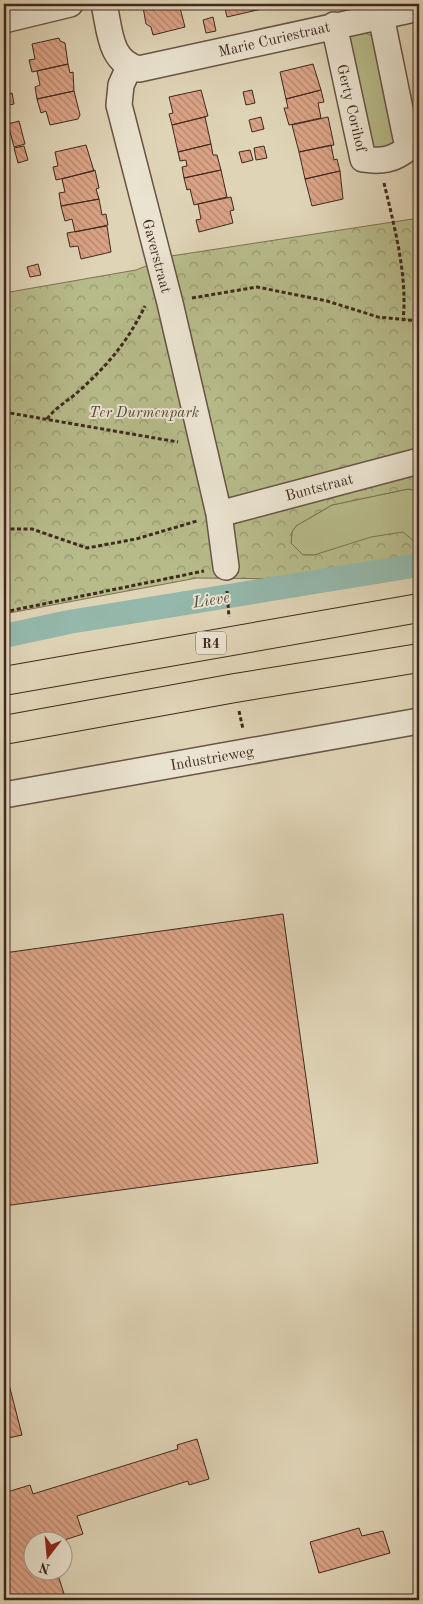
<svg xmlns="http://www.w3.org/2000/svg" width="423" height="1604" font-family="'Old Standard TT',serif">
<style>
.green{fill:#b7bb8a;stroke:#7c7254}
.forest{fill:url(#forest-crowns);stroke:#7c7254}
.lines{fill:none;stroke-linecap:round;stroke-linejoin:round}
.canal{stroke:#94b8ab;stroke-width:24}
.building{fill:url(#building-back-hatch);stroke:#40291f}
.minor-casing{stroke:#685445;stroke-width:28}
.trunk-casing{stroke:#40291f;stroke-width:30}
.path{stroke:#40291f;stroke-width:3;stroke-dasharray:4 2.5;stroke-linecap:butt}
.minor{stroke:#eae3d0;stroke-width:25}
.trunk{stroke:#dfd4b6;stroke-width:28}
.labels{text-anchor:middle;stroke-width:4;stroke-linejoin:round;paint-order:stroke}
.shield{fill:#eae3d0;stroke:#736154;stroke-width:1}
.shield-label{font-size:14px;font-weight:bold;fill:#40291f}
.street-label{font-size:15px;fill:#40291f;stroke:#eae3d0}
.park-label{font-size:15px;font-style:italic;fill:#584634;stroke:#eae3d0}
.water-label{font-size:16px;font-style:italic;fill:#51463b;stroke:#eae3d0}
</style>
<defs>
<pattern id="forest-crowns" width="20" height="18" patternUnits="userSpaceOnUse" patternTransform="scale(1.25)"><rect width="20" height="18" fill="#b7bb8a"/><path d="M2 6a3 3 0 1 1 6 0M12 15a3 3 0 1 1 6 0" fill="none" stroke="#969870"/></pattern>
<pattern id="building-back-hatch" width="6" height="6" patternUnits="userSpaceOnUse" patternTransform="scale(1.25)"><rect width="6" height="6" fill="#dba386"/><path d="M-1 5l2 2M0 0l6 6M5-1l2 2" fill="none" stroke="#b3856d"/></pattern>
</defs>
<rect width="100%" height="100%" fill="#dfd4b6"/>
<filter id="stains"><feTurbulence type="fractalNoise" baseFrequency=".004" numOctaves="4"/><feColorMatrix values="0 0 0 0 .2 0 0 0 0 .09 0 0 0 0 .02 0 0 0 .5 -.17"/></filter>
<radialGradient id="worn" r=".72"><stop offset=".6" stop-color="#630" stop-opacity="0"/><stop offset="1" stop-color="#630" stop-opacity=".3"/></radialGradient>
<path class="green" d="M365 33 375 37 398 139 395 148 379 153 368 146 346 41 353 35Z
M408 489 419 491V554L414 541 314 555H303L291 543 292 532 296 526 332 505Z"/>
<path class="forest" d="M419 218V491L408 489 332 505 296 526 292 532 291 543 303 555H314L371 537 403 532 414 541 418 554 292 579 197 578 4 614V293L136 270 171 256Z"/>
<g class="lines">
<path class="canal" d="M4 636 69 622 419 565"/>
</g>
<path class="building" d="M142 4H158L143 7Z
M158 4H179L185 27 153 35 151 27 146 24 143 7Z
M224 4H251L253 11 227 17Z
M251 4H279L280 5 253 11Z
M213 17 216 31 206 33 203 20Z
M59 38 60 41 65 43 68 64 32 72 29 60 35 59 32 44Z
M68 64 70 73 73 72 74 91 37 99 35 87 40 85 37 71Z
M313 64 321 90 286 99 280 72Z
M201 90 208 116 172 125 169 114 173 113 169 97Z
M252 90 255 103 246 105 243 92Z
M321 90 324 102 318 103 321 118 289 125 284 108H288L286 99Z
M74 91 80 115 78 119 50 125 46 111 41 113 37 99Z
M12 93 14 104 4 106V95Z
M205 117 211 144 178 152 172 125Z
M261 117 264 129 252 132 249 120Z
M328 117 334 145 299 152 292 125Z
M19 121 25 144 14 147 8 124Z
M211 144 213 155H217L221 170 184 178 182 167 187 166 186 160 180 161 178 152Z
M86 145 94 171 56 180 53 167 58 166 55 152Z
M331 145 334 160 337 159 340 171 305 179 299 152Z
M24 146 28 160 18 163 14 148Z
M264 146 267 158 256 160 254 148Z
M250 150 253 160 242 163 239 152Z
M95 170 99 188 96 189 99 199 61 206 59 193 65 192 62 179Z
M221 170 227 197 194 205 190 189 187 190 184 178Z
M340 171 343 199 312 206 305 179Z
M231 197 234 210 230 211 233 223 199 232 196 220 201 219 198 204Z
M99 199 102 215 106 214 108 225 75 232 72 219 65 221 61 206Z
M4 226 8 239 4 240Z
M107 226 111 252 81 259 78 246 70 247 67 233Z
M38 264 41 275 30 277 27 267Z
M283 914 318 1163 4 1206V953Z
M4 1365 22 1435 4 1439Z
M197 1439 209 1479 189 1485 188 1481 77 1516 83 1534 58 1542H32V1572H57L66 1600H4V1493L30 1485 33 1494 178 1449 177 1445Z
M359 1528 362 1536 383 1531 390 1553 319 1573 310 1542Z"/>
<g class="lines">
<g class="minor-casing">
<path id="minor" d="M104 4C110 30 109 62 139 69L419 8
M4 20 70 4
M334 25 363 159C381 162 394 160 408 148L381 16
M129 67 121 85 119 105 170 303 219 514 226 567
M219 514 419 461
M4 795 419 721"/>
</g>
<g class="trunk-casing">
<path id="trunk" d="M4 681 419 608
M4 730 235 688 419 658"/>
</g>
<path class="path" d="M384 183C394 225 408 277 403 320
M192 298 257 287 327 301 378 317 419 321
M4 412 178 442
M47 419C56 407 68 401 79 391 108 365 128 341 145 306
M4 529H32L87 548 136 539 197 521
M227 591 229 617
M4 612 204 571
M239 711 243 729"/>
<use href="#minor" class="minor"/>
<use href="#trunk" class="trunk"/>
</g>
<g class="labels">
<rect class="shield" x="196" y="631.5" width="30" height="23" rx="4"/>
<g class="shield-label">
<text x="211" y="648">R4</text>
</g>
<g class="street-label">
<text transform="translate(274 39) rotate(-13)" y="5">Marie Curiestraat</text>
<text transform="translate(352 108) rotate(77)" y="5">Gerty Corihof</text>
<text transform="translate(157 256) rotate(75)" y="5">Gaverstraat</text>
<text transform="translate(319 487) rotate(-15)" y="5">Buntstraat</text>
<text transform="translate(212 758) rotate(-10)" y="5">Industrieweg</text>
</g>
<g class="park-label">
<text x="144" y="417">Ter Durmenpark</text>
</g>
<g class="water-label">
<text transform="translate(211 599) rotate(-9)" y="6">Lieve</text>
</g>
</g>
<rect width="423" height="1604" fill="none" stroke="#dfd4b6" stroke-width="20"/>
<rect x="5" y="5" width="413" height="1594" fill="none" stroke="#40291f" stroke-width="2.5"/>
<rect x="10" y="10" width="403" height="1584" fill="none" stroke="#40291f"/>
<g transform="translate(48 1556) rotate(196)"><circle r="24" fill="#eae3d0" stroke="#a69989"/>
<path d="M0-4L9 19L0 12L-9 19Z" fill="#8f2418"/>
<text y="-8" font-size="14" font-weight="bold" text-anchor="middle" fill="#40291f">N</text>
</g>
<rect width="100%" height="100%" filter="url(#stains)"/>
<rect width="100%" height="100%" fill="url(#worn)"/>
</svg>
